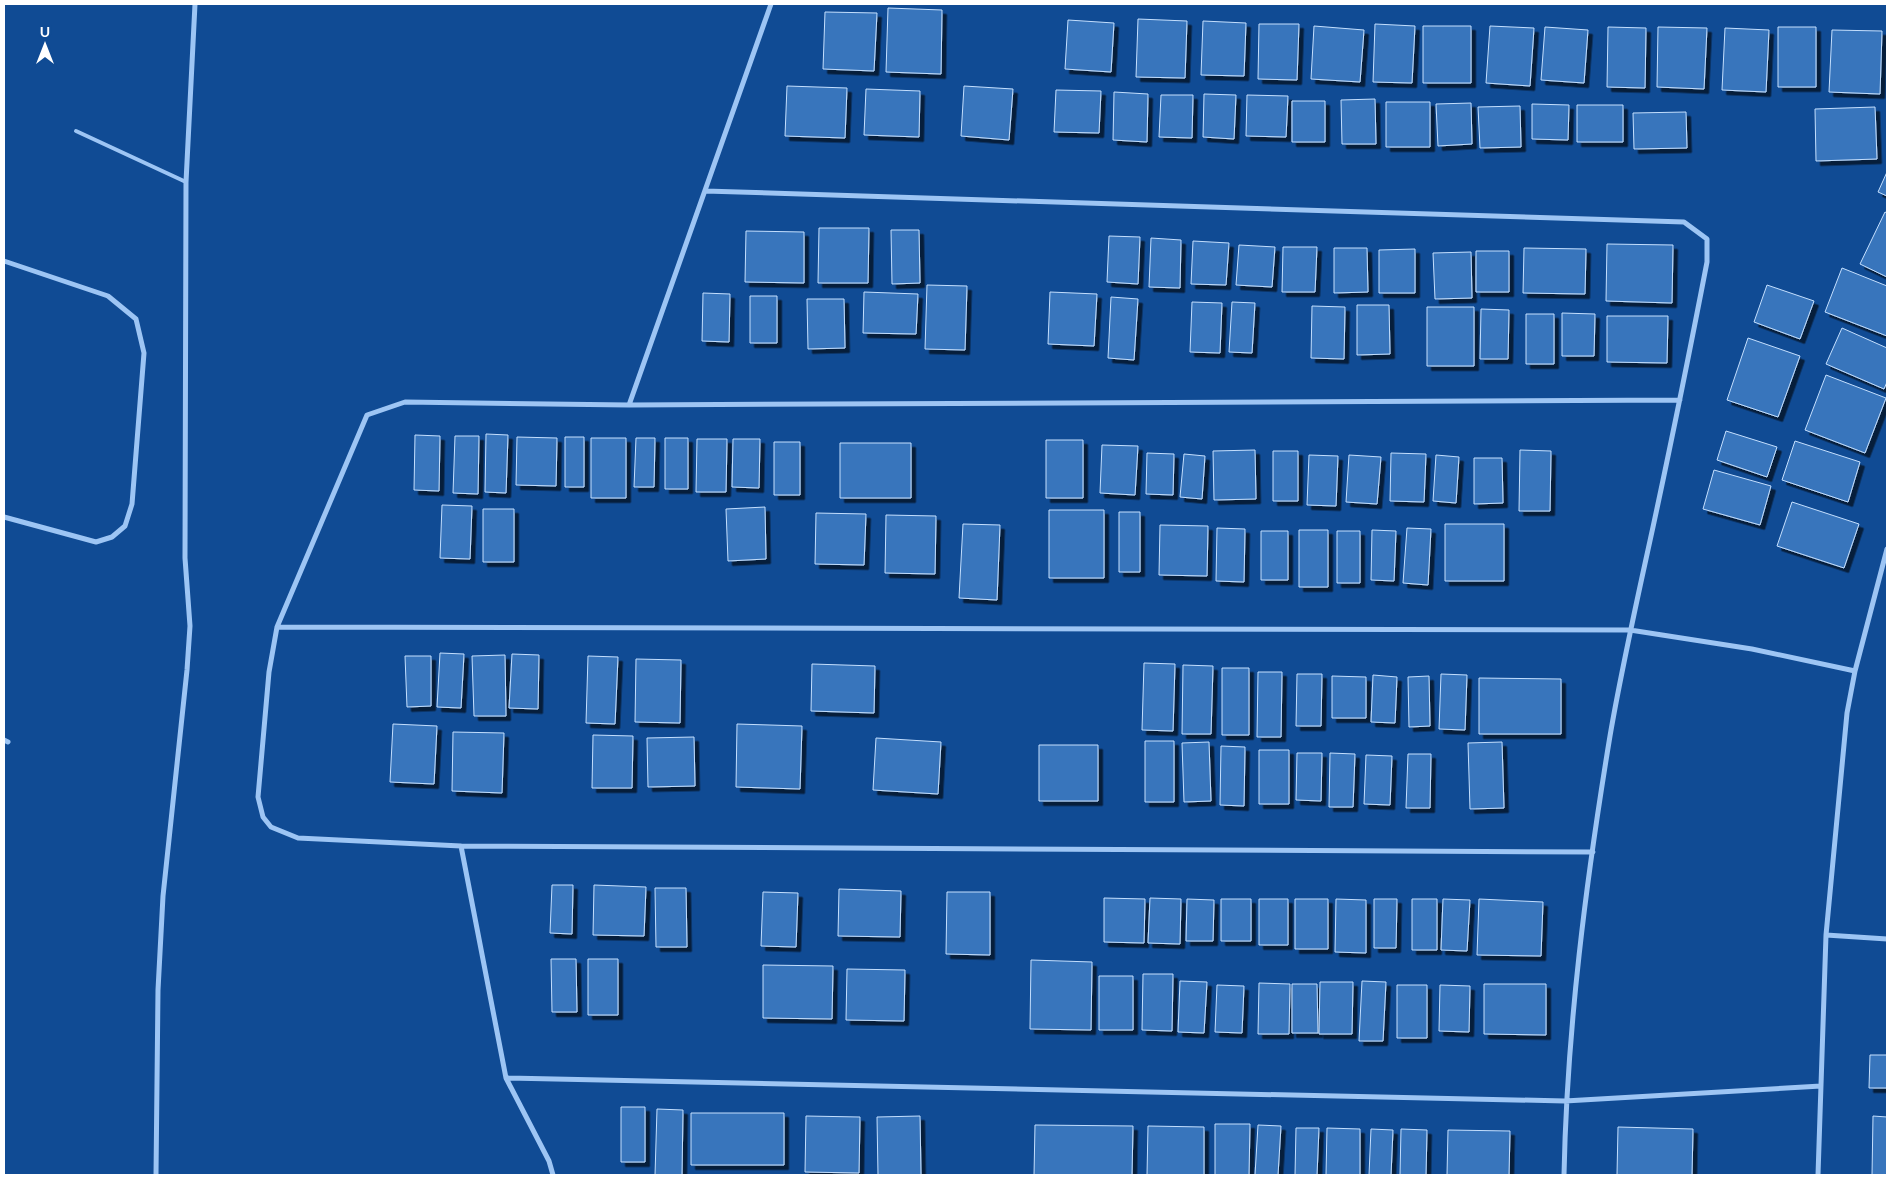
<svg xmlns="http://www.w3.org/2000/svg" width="1891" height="1179" font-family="Lato,sans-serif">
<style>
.building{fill:#3875bc;stroke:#c4dffe;filter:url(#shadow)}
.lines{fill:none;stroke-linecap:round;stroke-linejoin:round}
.service{stroke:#9dc5f4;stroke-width:4}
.minor{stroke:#9dc5f4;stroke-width:5}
</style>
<defs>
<filter id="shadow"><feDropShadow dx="4.5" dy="4.5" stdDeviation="0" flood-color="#0009"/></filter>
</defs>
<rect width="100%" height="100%" fill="#104b94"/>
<path class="building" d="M888 8 942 10 941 74 886 72Z
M825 12 877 13 874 71 823 69Z
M1138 19 1187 21 1185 78 1136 77Z
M1068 20 1114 23 1111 72 1065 69Z
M1203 21 1246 23 1244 76 1201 75Z
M1259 24H1299L1297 80 1258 79Z
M1375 24 1415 26 1412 83 1373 82Z
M1314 26 1364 30 1360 82 1311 79Z
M1423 26H1471V83H1423Z
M1490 26 1534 28 1530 86 1486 83Z
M1545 27 1588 30 1584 83 1541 80Z
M1608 27 1646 28 1645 88 1607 87Z
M1658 27 1707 28 1704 89 1657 87Z
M1778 27H1816V87H1778Z
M1725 28 1769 30 1766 92 1722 90Z
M1832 30 1882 31 1880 94 1829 92Z
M787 86 847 88 845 138 785 136Z
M964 86 1013 89 1009 140 961 136Z
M866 89 920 91 919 137 864 135Z
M1056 90 1101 91 1099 133 1054 132Z
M1114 92 1148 94 1147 142 1113 140Z
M1204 94 1236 95 1234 139 1203 137Z
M1161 95H1193L1192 138 1159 137Z
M1247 95 1288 96 1286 137 1246 136Z
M1375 99 1376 144H1342L1341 100Z
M1292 101H1325V142H1292Z
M1386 102H1430V147H1386Z
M1471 103 1472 144 1438 146 1436 104Z
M1532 104 1569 105 1568 140 1532 139Z
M1577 105H1623V142H1577Z
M1520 106 1521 147 1480 148 1478 107Z
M1875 107 1877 159 1816 161 1815 109Z
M1686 112 1687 148 1634 149 1633 113Z
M1887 172V196L1878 192Z
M1885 212 1887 213V277L1860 264Z
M819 228H869L868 283H818Z
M891 230H919L920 283 892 284Z
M746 231 804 232V283L745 282Z
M1109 236 1140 237 1138 284 1107 282Z
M1151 238 1181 240 1180 288 1149 287Z
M1193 241 1229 243 1226 285 1191 284Z
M1607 244 1673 245 1672 303 1606 301Z
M1239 245 1275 247 1272 287 1236 285Z
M1283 247H1317L1315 292H1282Z
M1334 248H1367L1368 292 1334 293Z
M1524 248 1586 249 1585 294 1523 293Z
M1415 249V293H1379V250Z
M1476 251H1509V292H1476Z
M1471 252 1472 298 1435 299 1433 253Z
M1842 268 1887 286V336L1825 312Z
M927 285 967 286 965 350 925 349Z
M1767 285 1814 301 1800 339 1754 322Z
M864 292 918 294 916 334 863 333Z
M1050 292 1097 294 1094 346 1048 344Z
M703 293 730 294 729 342 702 341Z
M750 296H777V343H750Z
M1111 297 1138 299 1134 360 1108 358Z
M807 299H844L845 348 808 349Z
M1192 302 1222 303 1220 353 1190 352Z
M1232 302 1255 303 1252 353 1229 352Z
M1357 305H1389L1390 354 1357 355Z
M1312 306 1345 307 1344 359 1311 358Z
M1427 307H1474V366H1427Z
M1481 309 1509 310 1508 359H1480Z
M1562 313 1595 314 1594 356H1562Z
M1526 314H1554V364H1526Z
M1607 316H1668L1667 363 1607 362Z
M1842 328 1887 348V382L1884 389 1826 364Z
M1748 338 1800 356 1778 417 1727 400Z
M1826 375 1886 398 1865 453 1805 430Z
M1726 431 1777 447 1767 477 1717 460Z
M486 434 508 435 506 493 485 492Z
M415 435 440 436 439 491 414 490Z
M455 436H479L478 494 453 493Z
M517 437 557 438 556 486 516 485Z
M565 437H584V487H565Z
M591 438H626V498H591Z
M636 438H655L654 487H634Z
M665 438H688V489H665Z
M697 439H727L726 492H696Z
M733 439H760L759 488 732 487Z
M1046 440H1083V498H1046Z
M1795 441 1860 462 1848 502 1782 480Z
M774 442H800V495H774Z
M840 443H911V498H840Z
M1102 445 1138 446 1135 495 1100 493Z
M1255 450 1256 499 1214 500 1213 451Z
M1520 450 1551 451 1550 511H1519Z
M1273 451H1298V501H1273Z
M1147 453 1174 454 1173 495 1146 494Z
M1391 453 1426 454 1424 502 1390 501Z
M1184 454 1205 456 1202 499 1180 497Z
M1309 455 1338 456 1336 506 1307 505Z
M1349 455 1381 457 1377 504 1346 502Z
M1436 455 1459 457 1456 503 1433 501Z
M1474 458H1502L1503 503 1474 504Z
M1714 470 1771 486 1760 525 1703 509Z
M1792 502 1859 524 1844 568 1777 546Z
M442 505 472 506 470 559 440 558Z
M765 507 766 559 728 561 726 509Z
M483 509H514V562H483Z
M1049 510H1104V578H1049Z
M1119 512H1140V572H1119Z
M816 513 866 514 864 565 815 564Z
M886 515 936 516 935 574 885 573Z
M963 524 1000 525 997 600 959 598Z
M1445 524H1504V581H1445Z
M1160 525 1208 526 1207 576 1159 575Z
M1217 528 1245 529 1244 582 1216 581Z
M1407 528 1431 529 1428 585 1403 583Z
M1299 530H1328V587H1299Z
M1372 530 1396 531 1394 581 1371 580Z
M1261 531H1288V580H1261Z
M1337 531H1360V583H1337Z
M440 653 464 654 461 708 437 707Z
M512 654 539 655 538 709 509 708Z
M505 655 506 716H474L472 656Z
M405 656H431V706L407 707Z
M588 656 618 657 615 724 586 723Z
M636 659 681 660 680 723 635 722Z
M1144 663 1175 664 1173 731 1142 730Z
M812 664 875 666 874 713 811 711Z
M1183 665 1213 666 1211 734H1182Z
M1222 668H1249V735H1222Z
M1258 672H1282L1281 737H1257Z
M1297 674H1322L1321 726H1296Z
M1441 674 1467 675 1465 730 1439 729Z
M1373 675 1397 677 1395 723 1371 722Z
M1332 676 1366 677V718H1332Z
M1429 676 1430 726 1409 727 1408 677Z
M1479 678 1561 679V734H1479Z
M393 724 437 726 434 784 390 782Z
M737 724 802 726 800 789 736 787Z
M453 732 504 733 502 793 452 791Z
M593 735 633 736 632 788H592Z
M694 737 695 786 648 787 647 738Z
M876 738 941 742 938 794 873 790Z
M1145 741H1174V802H1145Z
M1209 742 1211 801 1184 802 1182 743Z
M1502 742 1504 808 1470 809 1468 743Z
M1039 745H1098V801H1039Z
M1221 746 1245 747 1244 806 1220 805Z
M1259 750H1289V804H1259Z
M1297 753H1322L1321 801 1296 800Z
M1330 753 1355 754 1353 807H1329Z
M1408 754H1431L1430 808H1406Z
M1366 755 1392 756 1390 805 1364 804Z
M552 885H573L572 934 550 933Z
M594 885 646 887 644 936 593 935Z
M655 888H686L687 947H656Z
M839 889 901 891 900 937 838 936Z
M763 892 798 893 796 947 761 946Z
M947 892H990V955L946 954Z
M1104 898 1145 899 1144 943 1104 942Z
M1150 898 1181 899 1180 944 1148 943Z
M1187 899 1214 900 1213 941H1186Z
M1221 899H1251V941H1221Z
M1259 899H1288V945H1259Z
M1295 899H1328V949H1295Z
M1336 899 1366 900V953L1335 952Z
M1374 899H1397L1396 948H1374Z
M1412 899H1437V950H1412Z
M1443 899 1470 900 1467 951 1441 950Z
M1479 899 1543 902 1541 956 1477 955Z
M551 959H576L577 1012H552Z
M588 959H618V1015H588Z
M1031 960 1092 962 1091 1030 1030 1029Z
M763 965 833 966 832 1019 763 1018Z
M847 969 905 970 904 1021 846 1020Z
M1143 974H1173L1172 1031 1142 1030Z
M1099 976H1133V1030H1099Z
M1180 981 1207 982 1204 1033 1178 1032Z
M1362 981 1386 982 1383 1041H1359Z
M1320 982H1353L1352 1034H1319Z
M1259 983 1290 984 1289 1034H1258Z
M1292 984H1317L1318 1033H1292Z
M1484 984H1546V1035L1484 1034Z
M1217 985 1244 986 1242 1033 1215 1032Z
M1397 985H1427V1038H1397Z
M1440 985 1470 986 1469 1032 1439 1031Z
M1870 1055H1887V1088H1869Z
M621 1107H645V1162H621Z
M657 1109 683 1110 682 1175H655Z
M691 1113H784V1165H691Z
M806 1116 860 1117 859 1173 805 1172Z
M920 1116 921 1175H878L877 1117Z
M1873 1116 1887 1117V1175H1872Z
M1215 1124H1250L1249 1175H1215Z
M1035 1125 1133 1126 1132 1175H1034Z
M1258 1125 1281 1126 1278 1175H1255Z
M1148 1126 1204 1127V1175H1147Z
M1618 1127 1693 1129 1692 1175H1617Z
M1296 1128H1319L1317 1175H1295Z
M1327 1128 1360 1129V1175H1326Z
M1371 1129 1393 1130 1391 1175H1369Z
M1401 1129 1427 1130 1426 1175H1400Z
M1448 1130 1510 1131 1509 1175H1447Z"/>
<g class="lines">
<path class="service" d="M76 131 186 182"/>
<path class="minor" d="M705 191 1684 222 1707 239V262C1690 350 1672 439 1653 527 1638 596 1622 666 1610 736 1586 881 1567 1028 1564 1175
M4 261 108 296 136 319 144 353 132 504 125 526 112 537 96 542 4 517
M629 405 1680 400
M277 627 1630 630 1752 649 1855 671
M4 740 8 742
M461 846 1593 852
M1826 935 1887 939
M506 1078 1565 1101 1821 1086
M156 1175 158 990 163 896 187 670 190 626 185 558 186 182 195 4
M553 1175 549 1161 506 1078 461 846 298 838 271 827 263 817 258 797 269 672 277 627 367 415 405 402 629 405 771 4
M1818 1175 1826 935 1847 713 1855 671 1887 549"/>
</g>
<rect width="1891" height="1179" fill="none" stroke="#ffffff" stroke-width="10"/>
<g transform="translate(45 45)" stroke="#104b94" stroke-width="4" paint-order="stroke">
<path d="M0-4L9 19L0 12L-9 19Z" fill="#ffffff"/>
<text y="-8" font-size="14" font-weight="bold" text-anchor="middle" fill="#ffffff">U</text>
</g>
</svg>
